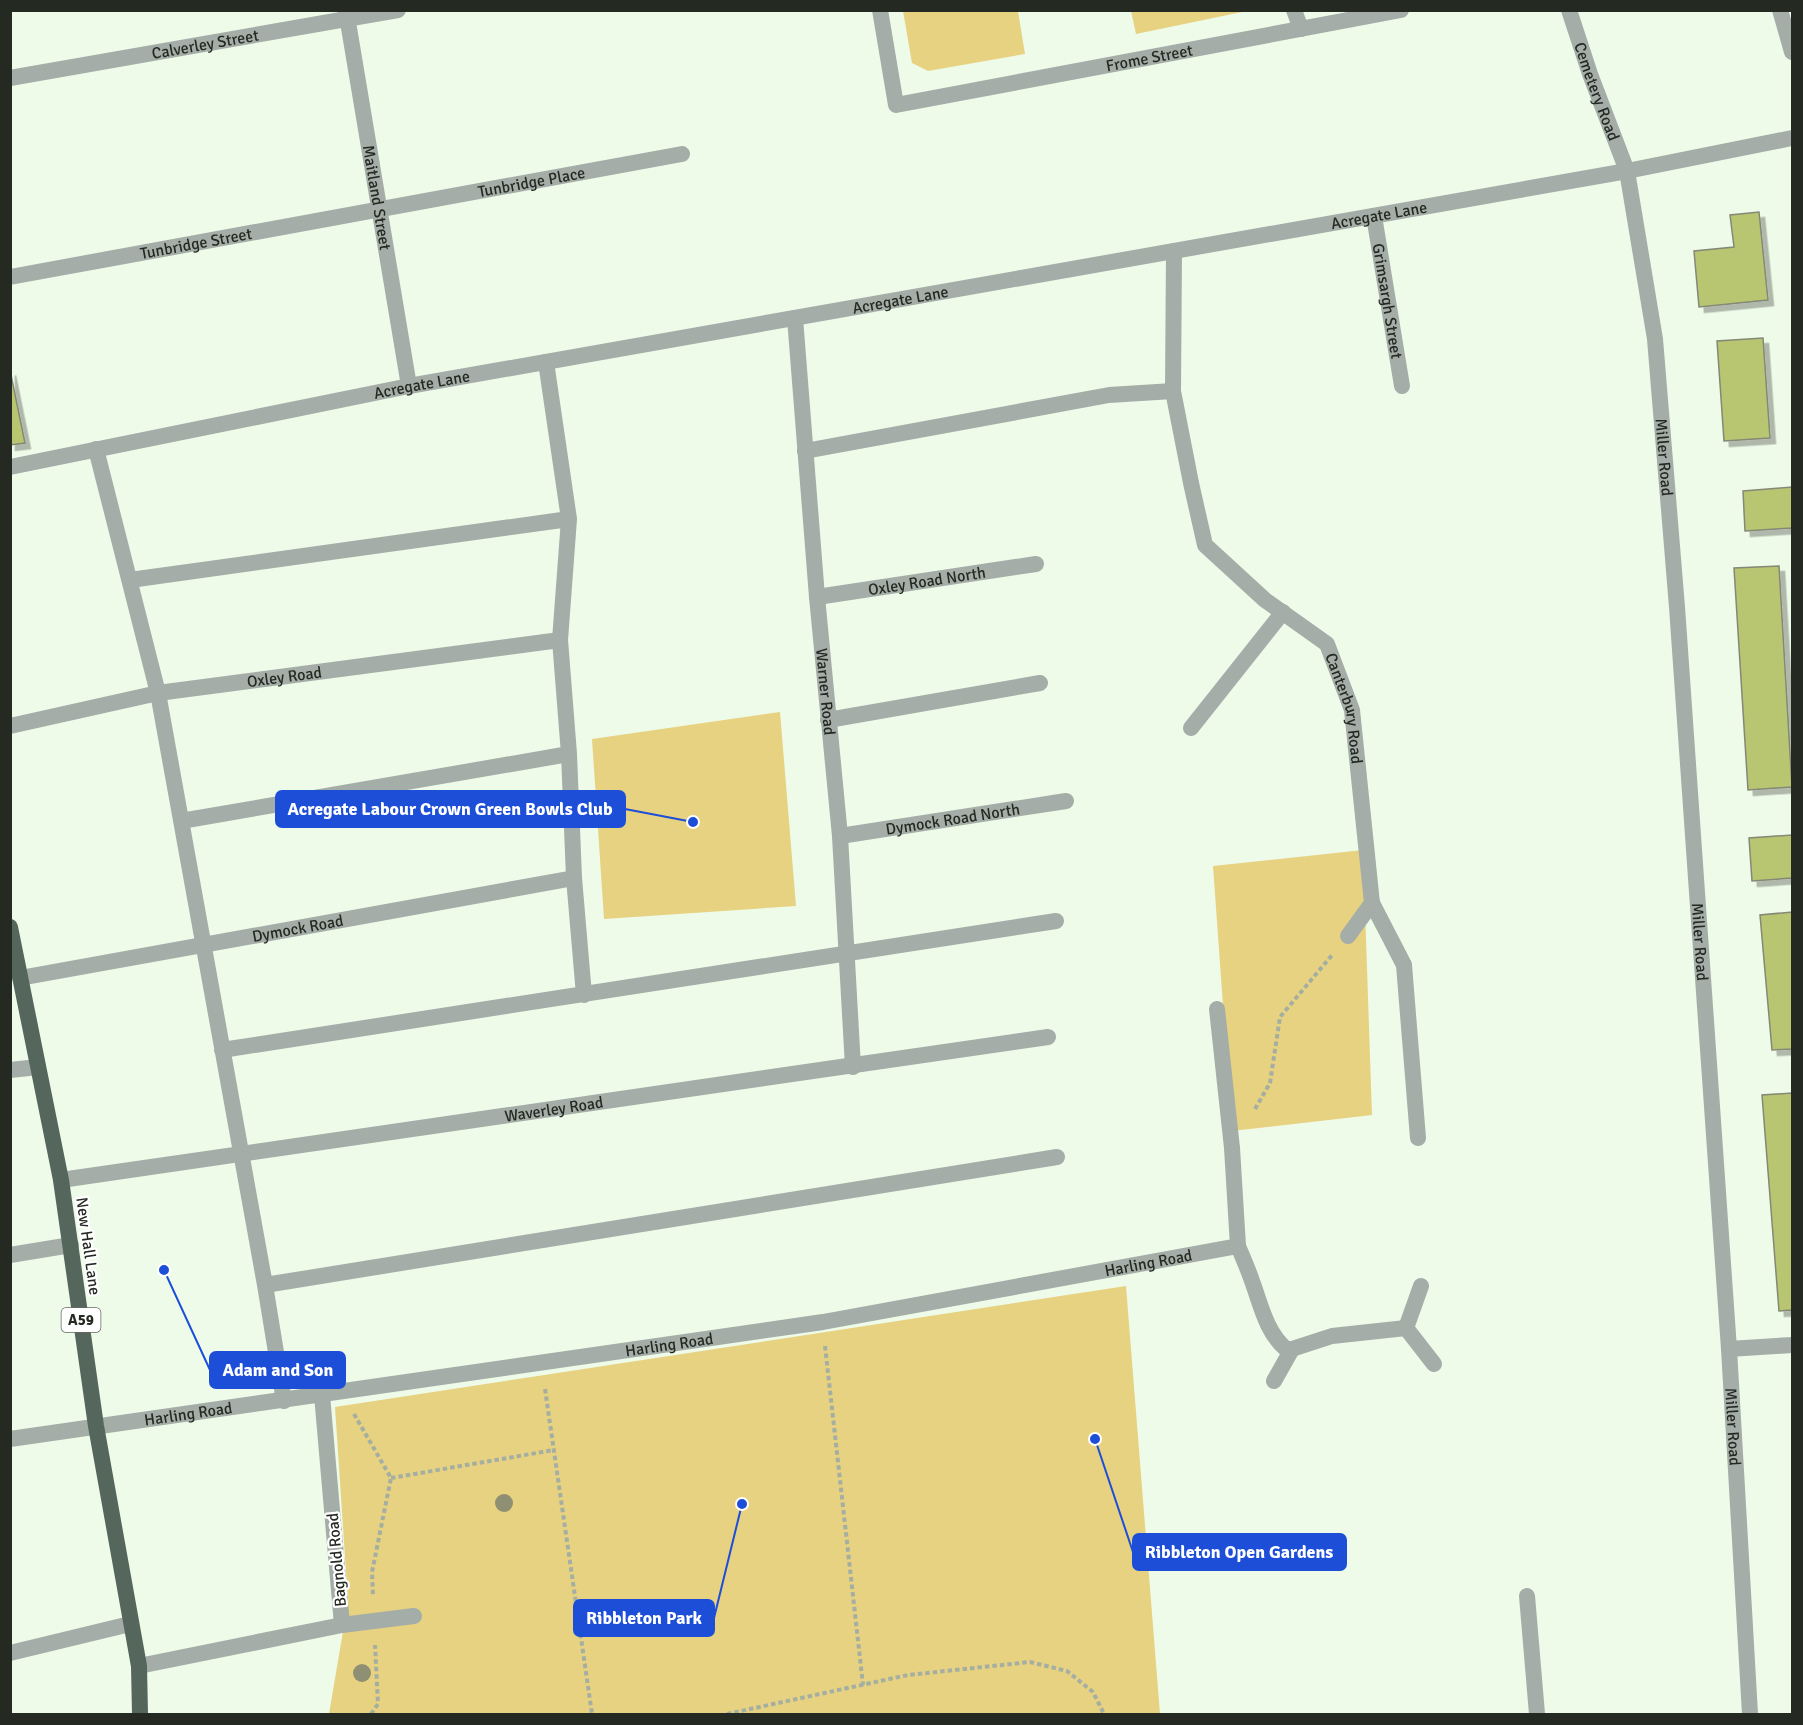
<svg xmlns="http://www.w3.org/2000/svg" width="1803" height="1725" font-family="Signika,sans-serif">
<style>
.green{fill:#e7d282}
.building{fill:#b8c571;stroke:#848876;stroke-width:1.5;filter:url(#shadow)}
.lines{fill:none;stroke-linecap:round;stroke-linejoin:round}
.path{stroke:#a5afa1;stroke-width:4;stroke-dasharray:4.5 3;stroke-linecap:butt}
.service{stroke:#a4ada8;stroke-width:16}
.minor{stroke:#a4ada8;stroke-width:16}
.tertiary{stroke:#a4ada8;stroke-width:16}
.trunk{stroke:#55665c;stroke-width:16}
.tree{fill:#8f9073}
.labels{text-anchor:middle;stroke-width:4.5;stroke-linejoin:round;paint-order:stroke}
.shield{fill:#fff;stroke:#666964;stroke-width:1.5}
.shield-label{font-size:15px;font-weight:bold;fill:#242922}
.street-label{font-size:16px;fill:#242922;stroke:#fff}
.leader{fill:none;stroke:#1d4ed8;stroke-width:2}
.callout-dot{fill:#1d4ed8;stroke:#fff;stroke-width:2}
.callout{fill:#1d4ed8;stroke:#1d4ed8;stroke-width:2}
.callout-label{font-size:18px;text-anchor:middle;font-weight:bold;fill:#fff}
</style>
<defs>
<filter id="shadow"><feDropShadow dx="5.5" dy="5.5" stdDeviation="0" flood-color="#0004"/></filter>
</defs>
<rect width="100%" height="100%" fill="#eefbe9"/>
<path class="green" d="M903 11H1018L1025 54 928 71 912 63Z
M1131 11V10L1247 11 1136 34Z
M780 712 796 906 604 919 592 739Z
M1363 850 1372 1115 1232 1131 1213 866Z
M1126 1286 1160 1714H329L348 1602 335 1407Z"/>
<path class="building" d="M1759 212 1768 300 1699 307 1694 251 1734 247 1730 215Z
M1763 338 1770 438 1724 441 1717 341Z
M10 370 25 443 10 445Z
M1792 487V528L1745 531 1743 491Z
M1779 566 1792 787 1748 790 1734 568Z
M1792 835V878L1752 881 1749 838Z
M1792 912V1049L1772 1050 1760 915Z
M1792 1093V1310L1779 1311 1762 1095Z"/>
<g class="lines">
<path class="path" d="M1255 1109 1270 1083 1280 1017 1333 954
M825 1346 863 1685
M545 1389 592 1714
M354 1414 391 1478 372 1572 373 1596
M391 1478 554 1450
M371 1714 378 1704 375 1645
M727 1714 908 1675 1030 1662 1067 1671 1093 1692 1104 1714"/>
<path class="service" d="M96 449 158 693 265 1285
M805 451 1109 395 1173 391
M569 519 560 640 569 754 574 878 584 995
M130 580 569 519 546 362
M828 720 1040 683
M181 821 569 754
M1404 965 1418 1138
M1217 1009 1232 1148
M222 1050 1056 921
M284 1401 265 1285 1057 1157
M1527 1596 1537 1714
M342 1625 414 1616"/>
<g class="minor">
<path id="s1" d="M346 10 409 386"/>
<path id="s2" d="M880 10 896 105 1401 10"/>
<path d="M1294 10 1301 29"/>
<path id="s3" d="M1569 10 1590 74 1627 171 1655 339 1677 607 1729 1349 1750 1714"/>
<path d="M1780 10 1792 52"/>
<path id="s4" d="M10 78 398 10"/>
<path id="s5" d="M1374 216 1402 386"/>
<path id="s6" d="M1174 251 1173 391 1191 483 1205 545 1265 600 1327 644 1352 710 1372 903 1348 936"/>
<path id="s7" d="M10 277 682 154"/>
<path id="s8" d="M795 318 817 597 840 836 853 1067"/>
<path id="s9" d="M817 597 1036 564"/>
<path id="s10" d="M10 726 158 693 560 640"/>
<path d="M1191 728 1283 612"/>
<path id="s11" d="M840 836 1066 801"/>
<path d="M1372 903 1404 965"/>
<path id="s12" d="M20 978 574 878"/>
<path d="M10 1070 38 1067"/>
<path id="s13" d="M61 1180 1048 1037"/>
<path d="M1238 1246C1243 1258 1248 1269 1252 1281 1261 1305 1266 1332 1286 1349H1292L1332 1336 1406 1328"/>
<path d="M10 1255 71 1245"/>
<path d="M1421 1286 1406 1328 1434 1364"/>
<path d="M1729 1349 1792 1345"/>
<path d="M1274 1381 1292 1349"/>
<path id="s14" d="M10 1439 823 1322 1238 1246 1232 1148"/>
<path d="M10 1653 130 1624"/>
<path d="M139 1666 342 1625 322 1395"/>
</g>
<path class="tertiary" id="s15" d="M10 467 409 386 1627 171 1792 138"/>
<path class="trunk" d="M10 927 61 1180 96 1426 139 1666 140 1714"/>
</g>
<g class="tree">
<circle cx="504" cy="1503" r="9"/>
<circle cx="362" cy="1673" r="9"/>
</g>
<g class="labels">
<rect class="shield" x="61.5" y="1308" width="39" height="24" rx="4.5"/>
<g class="shield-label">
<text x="81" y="1325">A59</text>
</g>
<g class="street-label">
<text dy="6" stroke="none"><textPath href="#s4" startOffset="198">Calverley Street</textPath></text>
<text dy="6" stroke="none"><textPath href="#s2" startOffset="354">Frome Street</textPath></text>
<text dy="6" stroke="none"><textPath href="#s3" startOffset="86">Cemetery Road</textPath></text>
<text dy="6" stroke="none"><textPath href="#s7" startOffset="530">Tunbridge Place</textPath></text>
<text dy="6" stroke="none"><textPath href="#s1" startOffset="190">Maitland Street</textPath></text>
<text dy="6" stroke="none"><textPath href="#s15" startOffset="1392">Acregate Lane</textPath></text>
<text dy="6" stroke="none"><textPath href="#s7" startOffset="189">Tunbridge Street</textPath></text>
<text dy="6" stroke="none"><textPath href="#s15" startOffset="906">Acregate Lane</textPath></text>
<text dy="6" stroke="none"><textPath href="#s5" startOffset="86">Grimsargh Street</textPath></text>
<text dy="6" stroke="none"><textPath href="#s15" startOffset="420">Acregate Lane</textPath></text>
<text dy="6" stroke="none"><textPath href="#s3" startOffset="460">Miller Road</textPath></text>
<text dy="6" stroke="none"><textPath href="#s9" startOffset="111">Oxley Road North</textPath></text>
<text dy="6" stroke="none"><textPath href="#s10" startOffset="279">Oxley Road</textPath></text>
<text dy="6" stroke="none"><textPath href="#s8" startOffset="375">Warner Road</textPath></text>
<text dy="6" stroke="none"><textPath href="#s6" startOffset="522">Canterbury Road</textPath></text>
<text dy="6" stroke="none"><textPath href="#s11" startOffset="114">Dymock Road North</textPath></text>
<text dy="6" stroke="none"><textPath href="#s12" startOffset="282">Dymock Road</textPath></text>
<text dy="6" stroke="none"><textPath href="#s3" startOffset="946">Miller Road</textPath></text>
<text dy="6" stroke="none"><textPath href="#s13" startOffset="498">Waverley Road</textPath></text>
<text transform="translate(89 1246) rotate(82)" y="6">New Hall Lane</text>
<text dy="6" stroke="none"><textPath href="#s14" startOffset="1152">Harling Road</textPath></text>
<text dy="6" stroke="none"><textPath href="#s14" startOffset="666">Harling Road</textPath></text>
<text dy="6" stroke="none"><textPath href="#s14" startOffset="180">Harling Road</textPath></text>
<text dy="6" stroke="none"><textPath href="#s3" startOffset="1432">Miller Road</textPath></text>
<text transform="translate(336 1560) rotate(-95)" y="6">Bagnold Road</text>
</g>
</g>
<path class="leader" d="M693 822L625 809M164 1270L210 1370M1095 1439L1133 1552M742 1504L714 1618"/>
<g class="callout-dot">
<circle cx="693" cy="822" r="6"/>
<circle cx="164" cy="1270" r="6"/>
<circle cx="1095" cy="1439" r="6"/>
<circle cx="742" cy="1504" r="6"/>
</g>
<g class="callout">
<rect x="276" y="791" width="349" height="36" rx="6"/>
<rect x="210" y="1352" width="135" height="36" rx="6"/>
<rect x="1133" y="1534" width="213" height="36" rx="6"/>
<rect x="574" y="1600" width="140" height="36" rx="6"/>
</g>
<g class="callout-label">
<text x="450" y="815">Acregate Labour Crown Green Bowls Club</text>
<text x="278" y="1376">Adam and Son</text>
<text x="1239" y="1558">Ribbleton Open Gardens</text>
<text x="644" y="1624">Ribbleton Park</text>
</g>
<rect width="1803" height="1725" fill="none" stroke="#242922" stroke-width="24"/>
</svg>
